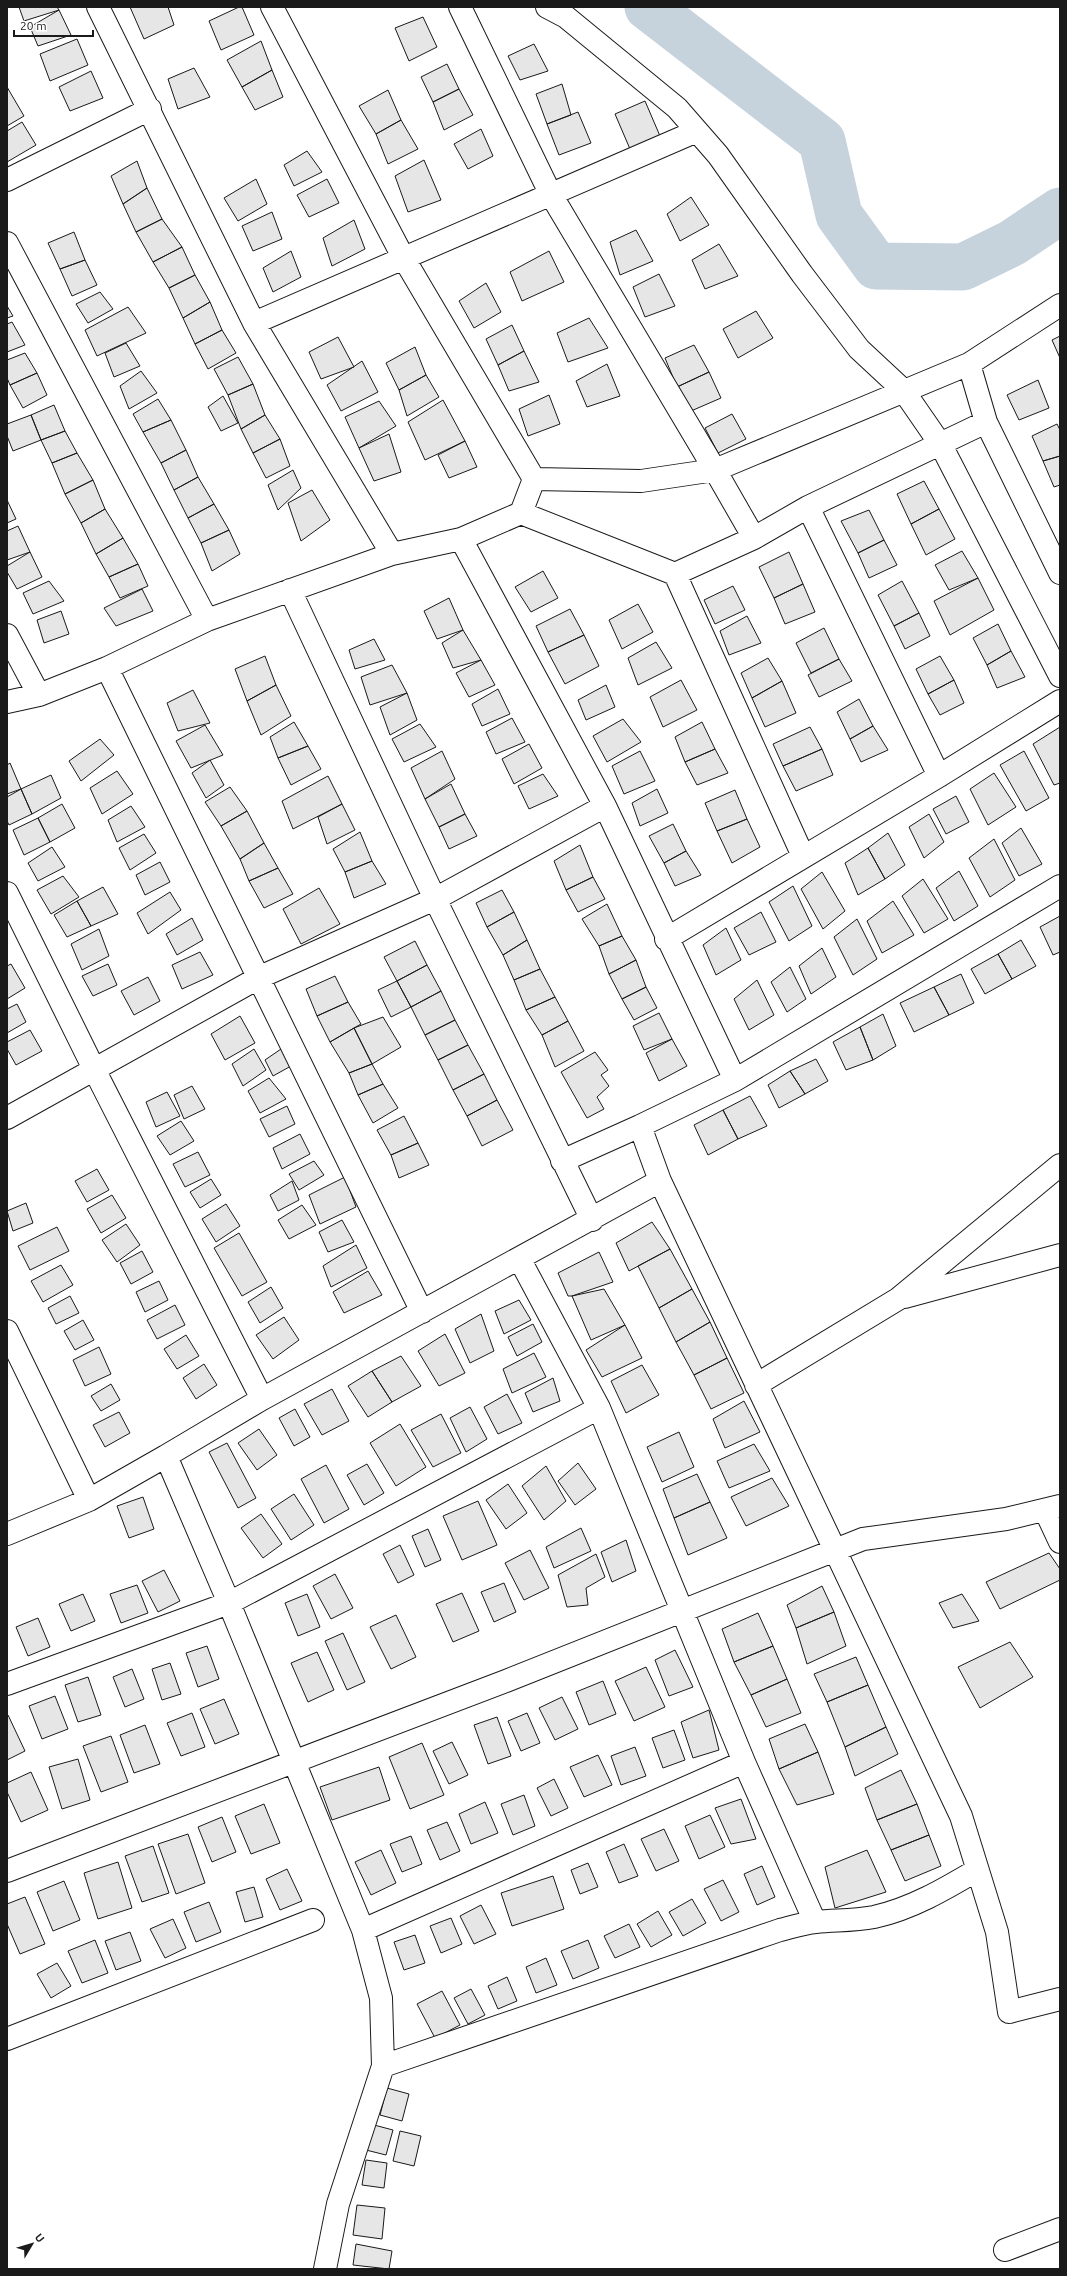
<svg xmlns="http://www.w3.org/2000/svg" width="1067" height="2276" font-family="Ubuntu,sans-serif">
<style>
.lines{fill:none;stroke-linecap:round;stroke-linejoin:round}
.river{stroke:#c6d2dc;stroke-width:47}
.building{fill:#e6e6e6;stroke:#1a1a1a}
.minor-casing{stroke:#1a1a1a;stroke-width:24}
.minor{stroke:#fff;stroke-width:22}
</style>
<rect width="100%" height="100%" fill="#fff"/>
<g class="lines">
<path class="river" d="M648 7 822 141 839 215 876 266 963 267 1012 243 1060 211"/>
</g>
<path class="building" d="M19 7H57L59 10 24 21Z
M130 7H168L174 25 144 39Z
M239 7H242L254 35 221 50 209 21Z
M59 10 71 35 38 46 30 27Z
M423 17 437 47 409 61 395 28Z
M77 39 88 65 50 81 40 54Z
M261 41 272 70 242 87 227 60Z
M534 44 548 71 520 80 508 56Z
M447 64 459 89 433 102 421 77Z
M194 68 210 97 178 109 168 79Z
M272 70 283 97 255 110 242 87Z
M91 71 103 98 70 111 59 87Z
M562 84 571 115 547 124 536 94Z
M7 87 24 116 7 126Z
M459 89 473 115 444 130 433 102Z
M388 90 401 120 376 134 359 106Z
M645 101 660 136 630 149 615 114Z
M578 112 591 143 559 155 547 124Z
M401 120 418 149 388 164 376 134Z
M22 122 36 145 7 162V131Z
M481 129 493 156 468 169 454 144Z
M307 151 322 172 294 186 284 165Z
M424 160 441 200 408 212 395 176Z
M137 161 147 188 123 204 111 176Z
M256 179 267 204 238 221 224 198Z
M327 179 339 203 309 217 297 195Z
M147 188 162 219 136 232 123 204Z
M691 197 709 225 680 241 667 214Z
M272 212 282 239 253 251 242 226Z
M162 219 182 247 153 262 136 232Z
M354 220 365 249 332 266 323 238Z
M636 230 653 261 620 275 610 242Z
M74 232 85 260 60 269 48 243Z
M719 244 738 276 705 289 692 260Z
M182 247 195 275 169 288 153 262Z
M291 251 301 277 273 292 263 268Z
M549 251 564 282 522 301 510 272Z
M85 260 97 285 72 296 60 269Z
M659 274 675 306 645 317 633 287Z
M195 275 210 302 183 318 169 288Z
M486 283 501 312 474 328 459 301Z
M100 292 113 309 88 323 76 304Z
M210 302 222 330 195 344 183 318Z
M7 306 13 316 7 318Z
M128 307 146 333 97 356 85 330Z
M756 311 773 338 738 358 723 329Z
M589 318 608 348 568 362 557 333Z
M12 322 25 345 7 352V324Z
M512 325 524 351 498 365 486 339Z
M222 330 236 353 208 369 195 344Z
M1060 336V358L1052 340Z
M338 337 354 367 321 379 309 352Z
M126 343 140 366 114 377 105 353Z
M694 345 709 372 677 387 665 358Z
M415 347 426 375 399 390 386 363Z
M524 351 539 382 509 391 498 365Z
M25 353 37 373 10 385 7 378V360Z
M238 357 253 384 228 395 214 369Z
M362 361 378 392 341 411 327 385Z
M607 364 620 396 587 407 576 381Z
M141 371 157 393 129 409 120 386Z
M709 372 721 398 691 411 677 387Z
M37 373 47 395 23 408 10 385Z
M426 375 439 397 407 416 399 390Z
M1038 380 1049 408 1019 420 1007 395Z
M253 384 265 415 241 429 228 395Z
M549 395 560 424 528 436 519 409Z
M223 396 238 423 221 431 208 407Z
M158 399 171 420 143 432 133 414Z
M443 400 465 441 425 460 408 422Z
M379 401 396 426 359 448 345 417Z
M54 405 65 431 41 440 31 415Z
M732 414 746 439 718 453 705 428Z
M31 415 41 440 13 451 7 436V424Z
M265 415 280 439 253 453 241 429Z
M171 420 186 450 161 463 143 432Z
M1057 424 1060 430V456L1043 461 1032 436Z
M65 431 77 453 52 463 41 440Z
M389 434 401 472 374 481 359 448Z
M280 439 290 466 266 478 253 453Z
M465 441 477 467 449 478 438 455Z
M186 450 198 477 174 490 161 463Z
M77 453 93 480 65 494 52 463Z
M1060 456V485L1054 487 1043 461Z
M293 470 301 488 278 510 268 485Z
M198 477 214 504 188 518 174 490Z
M93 480 105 509 81 523 65 494Z
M924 481 939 509 911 524 897 494Z
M312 490 330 520 301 541 288 503Z
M7 500 16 519 7 523Z
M214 504 229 530 201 543 188 518Z
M105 509 123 538 96 554 81 523Z
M939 509 955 539 926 555 911 524Z
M869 510 884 540 858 553 841 521Z
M18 526 30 552 7 560V531Z
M229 530 240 554 212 571 201 543Z
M123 538 138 564 109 577 96 554Z
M884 540 897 565 869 578 858 553Z
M962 551 978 578 949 590 935 565Z
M30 552 42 577 17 589 7 572V566Z
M789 552 803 584 774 598 759 567Z
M138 564 148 586 120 598 109 577Z
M543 571 558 598 531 612 515 587Z
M978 578 994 610 950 635 934 601Z
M49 581 64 601 33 614 23 593Z
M902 581 919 613 894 626 878 595Z
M803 584 815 612 785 624 774 598Z
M733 586 745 610 715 624 704 600Z
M142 589 153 611 116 626 104 608Z
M449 598 463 630 437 639 424 611Z
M638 604 653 632 622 649 609 620Z
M570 609 584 635 548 652 536 626Z
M61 611 69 634 44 643 37 620Z
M919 613 930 636 905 649 894 626Z
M747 616 761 643 729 655 720 631Z
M998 624 1011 651 987 665 973 638Z
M824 628 839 659 811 673 796 643Z
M463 630 481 660 453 668 442 643Z
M584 635 599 666 565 684 548 652Z
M374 639 385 660 355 669 349 650Z
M656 642 672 668 638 685 628 658Z
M1011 651 1025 677 997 688 987 665Z
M265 656 276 685 247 701 235 669Z
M940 656 954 680 928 694 916 669Z
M768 658 782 681 752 698 741 673Z
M839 659 852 681 819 697 808 675Z
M481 660 495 685 469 697 456 673Z
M392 665 407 693 370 705 361 677Z
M681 680 697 710 663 727 650 697Z
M954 680 964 703 940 715 928 694Z
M782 681 796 713 765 727 752 698Z
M276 685 291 716 261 735 247 701Z
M606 685 615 707 586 720 578 700Z
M498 689 510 714 482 726 472 704Z
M193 690 210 723 178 731 167 703Z
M407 693 417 720 390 735 380 707Z
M859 699 873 726 850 739 837 712Z
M512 718 525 742 496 754 486 732Z
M623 719 641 742 607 762 593 736Z
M294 722 308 746 278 758 270 737Z
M702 722 715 749 685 762 675 737Z
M420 724 436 747 404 762 392 739Z
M205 725 223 755 191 768 176 741Z
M873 726 888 750 861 762 850 739Z
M810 727 822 749 783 766 773 744Z
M1060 727V783L1054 785 1033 744Z
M100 739 114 755 81 781 69 761Z
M529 744 542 768 514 784 502 759Z
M308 746 321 769 291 785 278 758Z
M715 749 728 773 697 785 685 762Z
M822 749 833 775 796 791 783 766Z
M442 751 455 779 425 799 411 768Z
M640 751 655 781 624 794 612 766Z
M1024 751 1049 798 1026 811 1000 765Z
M210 760 224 785 206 798 192 773Z
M10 763 21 789 7 794V765Z
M117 771 133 794 102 814 90 788Z
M994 773 1016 807 988 825 970 789Z
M543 774 558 796 529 809 518 786Z
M51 775 61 798 32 814 21 789Z
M328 776 342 804 293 829 282 801Z
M451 784 465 814 439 827 425 799Z
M230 787 247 811 221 826 205 802Z
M21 789 32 814 9 825 7 821V797Z
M657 789 668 813 640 826 632 803Z
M735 790 747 819 717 831 705 803Z
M956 796 969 822 946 834 933 809Z
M62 804 75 828 50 842 38 818Z
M342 804 355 830 327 844 318 817Z
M131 806 145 827 117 842 108 820Z
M247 811 264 843 240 859 221 826Z
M465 814 477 836 449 849 439 827Z
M929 814 944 842 924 858 909 827Z
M38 818 50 842 24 855 13 830Z
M747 819 760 847 732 863 717 831Z
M673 824 686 851 664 863 649 836Z
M1021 828 1042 864 1019 876 1002 843Z
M360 832 372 861 345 872 333 849Z
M888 833 905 865 885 879 868 848Z
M144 834 156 853 130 870 119 848Z
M994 839 1015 880 990 897 969 858Z
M264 843 278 868 249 881 240 859Z
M580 845 593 877 566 890 554 861Z
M52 847 65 867 38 881 28 863Z
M868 848 885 879 858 895 845 863Z
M686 851 701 875 675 886 664 863Z
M372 861 386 884 354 898 345 872Z
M160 862 170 882 145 895 136 875Z
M278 868 293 894 264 908 249 881Z
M959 871 978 906 954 921 936 888Z
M822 872 845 911 823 929 801 889Z
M63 876 79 897 51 914 37 890Z
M593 877 605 899 578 912 566 890Z
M923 879 948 919 924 933 902 896Z
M793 886 812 926 789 941 769 902Z
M103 887 118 914 91 926 77 901Z
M319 888 340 924 301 944 283 909Z
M502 890 514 912 487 927 476 903Z
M170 892 181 910 148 934 137 913Z
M77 901 91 926 67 937 54 915Z
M893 901 914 935 882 953 867 921Z
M607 904 622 936 599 946 582 919Z
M514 912 527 940 503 955 487 927Z
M761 912 776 942 749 955 734 928Z
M1060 916V952L1053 955 1040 927Z
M192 918 203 940 177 955 166 934Z
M857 919 877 959 853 975 834 937Z
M726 928 741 960 716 975 703 945Z
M99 929 109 956 82 970 71 944Z
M622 936 636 960 609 974 599 946Z
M527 940 540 969 514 980 503 955Z
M1021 940 1036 966 1012 979 998 954Z
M415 941 427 965 397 981 384 957Z
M822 948 836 977 811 994 799 966Z
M200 952 213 975 182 989 172 965Z
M998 954 1012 979 985 994 971 969Z
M636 960 646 987 622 999 609 974Z
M11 964 25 988 7 999V966Z
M108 964 117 985 93 996 82 976Z
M427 965 441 991 411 1007 397 981Z
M790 967 806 999 787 1012 771 982Z
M540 969 555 997 526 1010 514 980Z
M961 974 974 1003 949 1015 934 987Z
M335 976 348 1002 317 1016 306 989Z
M148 977 160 1001 134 1015 121 991Z
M757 980 774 1015 749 1030 734 999Z
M397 981 411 1007 391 1017 378 990Z
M646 987 657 1008 634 1020 622 999Z
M934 987 949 1015 914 1032 900 1003Z
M441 991 455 1020 425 1035 411 1007Z
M555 997 568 1021 542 1035 526 1010Z
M348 1002 361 1024 330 1042 317 1016Z
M17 1004 26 1022 7 1033V1009Z
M659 1013 672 1039 644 1050 633 1026Z
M883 1014 896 1046 873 1060 860 1027Z
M240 1016 255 1043 225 1060 211 1034Z
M383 1017 401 1047 372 1064 354 1028Z
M455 1020 468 1045 438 1060 425 1035Z
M568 1021 584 1051 555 1067 542 1035Z
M860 1027 873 1060 846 1070 833 1042Z
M354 1028 372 1064 349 1073 330 1042Z
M30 1030 42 1051 16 1065 7 1049V1042Z
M672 1039 687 1066 659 1081 646 1053Z
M468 1045 484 1074 453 1090 438 1060Z
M254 1049 266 1070 243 1086 232 1064Z
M281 1049 291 1066 273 1076 265 1060Z
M595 1052 608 1070 601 1075 609 1086 597 1097 604 1109 587 1118 561 1072Z
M816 1059 828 1081 805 1094 790 1071Z
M372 1064 383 1084 358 1095 349 1073Z
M790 1071 805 1094 779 1108 768 1085Z
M484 1074 497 1100 467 1116 453 1090Z
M269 1078 286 1099 260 1113 248 1091Z
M383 1084 398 1108 373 1123 358 1095Z
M192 1086 205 1109 184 1119 174 1095Z
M167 1092 180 1116 156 1127 146 1102Z
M750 1096 767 1126 738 1139 723 1110Z
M497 1100 513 1130 482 1146 467 1116Z
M287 1106 295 1124 269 1137 260 1119Z
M723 1110 738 1139 708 1155 694 1125Z
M404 1116 418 1143 391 1155 377 1130Z
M181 1121 194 1141 170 1155 157 1136Z
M300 1134 310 1154 282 1169 273 1148Z
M418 1143 429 1165 399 1178 391 1155Z
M198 1152 210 1175 185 1187 173 1164Z
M314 1161 324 1175 299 1190 289 1174Z
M97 1169 109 1190 87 1202 75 1181Z
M345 1177 356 1207 320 1224 309 1195Z
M211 1179 221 1195 200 1208 190 1192Z
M292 1181 299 1200 278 1211 270 1195Z
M112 1195 126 1218 101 1233 87 1209Z
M26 1203 33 1223 13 1231 7 1211Z
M226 1204 240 1226 216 1242 202 1219Z
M302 1205 316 1225 289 1239 278 1220Z
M342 1220 354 1242 328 1252 319 1232Z
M652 1222 670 1249 629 1271 616 1243Z
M126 1224 140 1245 117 1262 102 1240Z
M57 1227 69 1251 30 1270 18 1246Z
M239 1233 267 1282 242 1296 214 1248Z
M356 1245 367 1268 331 1287 323 1266Z
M670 1249 692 1289 659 1308 638 1266Z
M142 1251 153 1272 131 1284 120 1263Z
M599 1252 613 1282 572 1296H568L558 1273Z
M61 1265 73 1285 43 1302 31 1281Z
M368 1271 382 1295 344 1313 333 1292Z
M159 1281 168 1300 145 1312 136 1292Z
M271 1287 283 1308 260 1323 248 1302Z
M604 1289 625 1325 591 1340 572 1296Z
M692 1289 710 1322 676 1342 659 1308Z
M70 1296 79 1313 56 1324 48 1308Z
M519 1300 531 1320 504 1334 495 1311Z
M175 1305 185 1325 157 1339 147 1320Z
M481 1314 494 1351 470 1363 455 1329Z
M284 1317 299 1340 273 1359 256 1335Z
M83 1320 94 1340 75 1350 64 1331Z
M710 1322 727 1358 694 1375 676 1342Z
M533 1324 542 1342 517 1356 508 1337Z
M625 1325 642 1358 602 1377 586 1350Z
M445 1334 465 1373 439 1386 418 1351Z
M186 1335 199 1356 177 1369 164 1349Z
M99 1347 111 1374 85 1386 73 1360Z
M534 1353 546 1377 512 1393 503 1369Z
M401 1356 421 1386 392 1402 372 1371Z
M727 1358 744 1393 711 1409 694 1375Z
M204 1364 217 1385 196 1399 183 1378Z
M642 1365 659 1395 626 1413 611 1381Z
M372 1371 392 1402 368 1417 348 1386Z
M553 1378 560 1401 533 1412 525 1393Z
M111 1384 120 1400 101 1411 91 1396Z
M332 1389 349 1421 322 1435 304 1404Z
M507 1394 522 1423 498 1434 484 1407Z
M744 1401 760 1432 725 1448 713 1419Z
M470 1407 487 1439 466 1452 450 1418Z
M295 1409 310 1437 294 1446 279 1418Z
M119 1412 130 1433 105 1447 93 1425Z
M441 1414 461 1453 433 1467 411 1430Z
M400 1424 426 1467 396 1486 370 1443Z
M259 1429 277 1455 257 1470 238 1443Z
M679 1432 694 1467 662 1482 647 1447Z
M227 1443 256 1498 238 1508 209 1452Z
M754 1444 770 1471 729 1488 717 1461Z
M578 1463 596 1489 575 1505 558 1481Z
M367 1464 384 1493 364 1505 347 1475Z
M326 1465 349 1509 324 1523 301 1479Z
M546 1466 566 1501 544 1520 522 1486Z
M697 1474 710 1502 674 1518 663 1489Z
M772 1478 789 1506 746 1526 731 1497Z
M508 1484 527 1513 506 1529 486 1500Z
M294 1494 314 1525 291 1540 271 1509Z
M143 1497 154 1529 129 1538 117 1506Z
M478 1501 497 1545 462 1560 443 1516Z
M710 1502 727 1538 688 1555 674 1518Z
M261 1514 282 1544 263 1558 241 1528Z
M581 1528 591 1551 554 1568 546 1547Z
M428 1529 441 1560 425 1567 412 1536Z
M626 1540 636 1571 612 1582 601 1552Z
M400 1545 414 1575 398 1583 383 1554Z
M530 1550 549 1588 524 1600 505 1563Z
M1049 1553 1060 1569V1580L1000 1609 986 1582Z
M596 1554 605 1577 586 1588 588 1605 567 1607 558 1575Z
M164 1570 180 1601 158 1612 142 1581Z
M335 1574 353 1608 331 1619 313 1586Z
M504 1583 516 1612 494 1622 481 1592Z
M137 1585 148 1613 121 1623 110 1594Z
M822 1586 834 1612 796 1628 787 1605Z
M462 1593 479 1631 453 1642 436 1604Z
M83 1594 95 1621 71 1631 59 1604Z
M307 1594 320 1627 298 1636 285 1603Z
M962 1594 979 1621 953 1628 939 1603Z
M834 1612 846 1646 807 1664 796 1628Z
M758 1613 773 1646 734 1662 722 1629Z
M396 1615 416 1657 391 1669 370 1627Z
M38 1618 50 1647 28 1656 16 1627Z
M343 1633 365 1682 347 1690 325 1641Z
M1010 1642 1033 1677 980 1708 958 1667Z
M207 1646 219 1679 198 1687 186 1653Z
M773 1646 787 1679 751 1695 734 1662Z
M675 1650 693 1687 669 1696 655 1660Z
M317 1652 334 1690 308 1702 291 1663Z
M856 1657 868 1685 827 1702 814 1674Z
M170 1663 181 1694 162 1700 152 1669Z
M646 1667 665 1707 634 1721 615 1681Z
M132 1669 144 1699 125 1707 113 1677Z
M88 1677 101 1715 78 1722 65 1685Z
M787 1679 801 1713 766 1727 751 1695Z
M603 1681 616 1714 589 1725 576 1692Z
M868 1685 886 1727 845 1747 827 1702Z
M55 1696 68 1729 42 1739 29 1706Z
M562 1697 578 1729 555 1740 539 1708Z
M224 1699 239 1734 215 1744 200 1709Z
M709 1710 719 1750 693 1758 681 1722Z
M192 1713 205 1747 181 1756 167 1723Z
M527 1713 540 1743 521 1751 508 1721Z
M8 1715 25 1751 7 1760V1716Z
M497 1717 511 1756 488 1764 474 1725Z
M805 1724 818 1752 779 1769 769 1739Z
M145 1725 160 1764 134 1773 120 1735Z
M886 1727 898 1754 855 1776 845 1747Z
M674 1730 685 1760 663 1768 652 1738Z
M111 1736 128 1782 101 1792 83 1746Z
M452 1742 468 1775 449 1784 433 1751Z
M422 1743 444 1795 410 1809 389 1757Z
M635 1747 646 1776 621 1785 611 1756Z
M818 1752 834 1794 797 1805 779 1769Z
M598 1755 612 1785 584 1797 570 1767Z
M78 1759 90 1800 62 1809 49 1767Z
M379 1767 390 1800 332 1820 320 1787Z
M901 1770 917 1804 877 1820 865 1788Z
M31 1772 48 1810 21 1822 7 1792V1783Z
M554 1779 568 1808 551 1816 537 1788Z
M524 1795 535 1826 513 1835 501 1804Z
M741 1799 756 1839 731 1844 715 1808Z
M485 1802 498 1833 471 1844 459 1814Z
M264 1804 280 1843 251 1854 235 1816Z
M917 1804 929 1835 891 1850 877 1820Z
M710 1815 725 1847 699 1859 685 1826Z
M222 1817 236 1852 212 1862 198 1827Z
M447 1822 460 1851 440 1860 427 1830Z
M664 1829 679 1861 656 1871 641 1839Z
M188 1834 205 1883 176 1894 158 1844Z
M929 1835 941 1866 905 1881 891 1850Z
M411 1836 422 1864 402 1872 390 1844Z
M624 1844 638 1876 619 1883 606 1852Z
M153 1846 169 1893 142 1902 125 1856Z
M381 1850 396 1883 371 1895 355 1862Z
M867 1850 886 1892 835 1908 825 1867Z
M118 1862 132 1908 98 1919 84 1873Z
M588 1863 598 1887 580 1894 571 1870Z
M762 1866 775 1897 757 1905 744 1874Z
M287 1869 302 1901 280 1910 266 1879Z
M553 1876 564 1909 512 1926 501 1893Z
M723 1880 739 1912 721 1921 704 1889Z
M64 1881 80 1920 53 1931 37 1892Z
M254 1887 263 1917 245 1922 236 1892Z
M25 1897 45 1944 20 1954 7 1924V1904Z
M692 1899 706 1923 683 1936 669 1912Z
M209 1902 221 1932 196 1942 184 1912Z
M481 1905 496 1934 474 1944 460 1916Z
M658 1911 672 1935 651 1947 637 1924Z
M451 1918 462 1944 441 1953 430 1926Z
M173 1919 186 1948 165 1958 150 1929Z
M629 1924 640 1947 615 1958 604 1936Z
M130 1932 141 1961 116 1970 105 1941Z
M415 1935 425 1963 404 1970 394 1942Z
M95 1940 108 1973 82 1983 68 1951Z
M588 1940 599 1968 573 1979 561 1951Z
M546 1958 557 1985 536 1993 526 1967Z
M57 1963 71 1986 51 1998 37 1974Z
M507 1977 517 2001 498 2009 488 1986Z
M471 1989 485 2015 468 2024 454 1998Z
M442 1991 460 2025 435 2038 417 2004Z
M387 2088 409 2094 402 2121 380 2115Z
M374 2125 393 2130 386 2155 366 2150Z
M400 2131 421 2136 414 2166 393 2161Z
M366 2160 387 2163 384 2188 362 2185Z
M357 2205 385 2208 382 2239 353 2235Z
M356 2244 392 2251 389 2269 353 2265Z"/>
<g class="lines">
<g class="minor-casing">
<path id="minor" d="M98 7 254 323 392 554
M272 7 403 257 534 479
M460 7 550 193 715 470 754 538
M547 7 566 17 677 108 718 155 802 274 859 349 903 390 941 445 1060 676
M7 180 150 109
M7 243 207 620
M254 323 697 131
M969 364 986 422 1060 573
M808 507 939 776
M521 513 534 479 641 481 715 470 969 364 1060 305
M461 539 605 806 735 1080
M675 574 754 538 808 507 986 422
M290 590 435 899 592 1220
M7 635 39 695
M107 668 422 1312
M7 702 39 695 107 668 207 620 392 554 461 539 521 513 675 574 803 856
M7 893 95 1071 262 1399
M666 939 939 776 1060 701
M7 1118 260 977 435 899 605 806
M562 1161 640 1126
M660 1181 640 1126 735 1080 1060 886
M520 1260 599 1408 744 1762 815 1922
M905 1297 1060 1255
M7 1331 89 1500
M756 1385 898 1299 1060 1165
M1045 1510 1060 1542
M7 1534 89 1500 166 1456
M7 1684 229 1603 599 1408
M7 1871 506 1681 863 1539 1006 1519 1060 1506
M363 1930 744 1762
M7 2039 313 1920
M383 2066 780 1930C792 1927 804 1923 816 1922 836 1920 853 1921 874 1917 911 1909 945 1889 977 1870
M1005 2250 1060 2229
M325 2269 338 2204 383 2066 381 1998 363 1930 229 1603 166 1456 262 1399 660 1181 961 1816 997 1932 1009 2012 1060 1999"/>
</g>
<use href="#minor" class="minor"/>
</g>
<rect width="1067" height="2276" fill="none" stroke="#1a1a1a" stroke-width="16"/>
<g transform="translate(32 2244) rotate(52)" stroke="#ffffff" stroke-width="3" paint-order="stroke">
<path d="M0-3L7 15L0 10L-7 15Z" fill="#1a1a1a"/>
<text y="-6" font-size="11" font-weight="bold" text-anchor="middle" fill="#1a1a1a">U</text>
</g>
<path d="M14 30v6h79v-6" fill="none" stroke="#1a1a1a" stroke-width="2"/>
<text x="20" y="30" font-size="12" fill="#1a1a1a" stroke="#ffffff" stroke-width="3" paint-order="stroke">20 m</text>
</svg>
